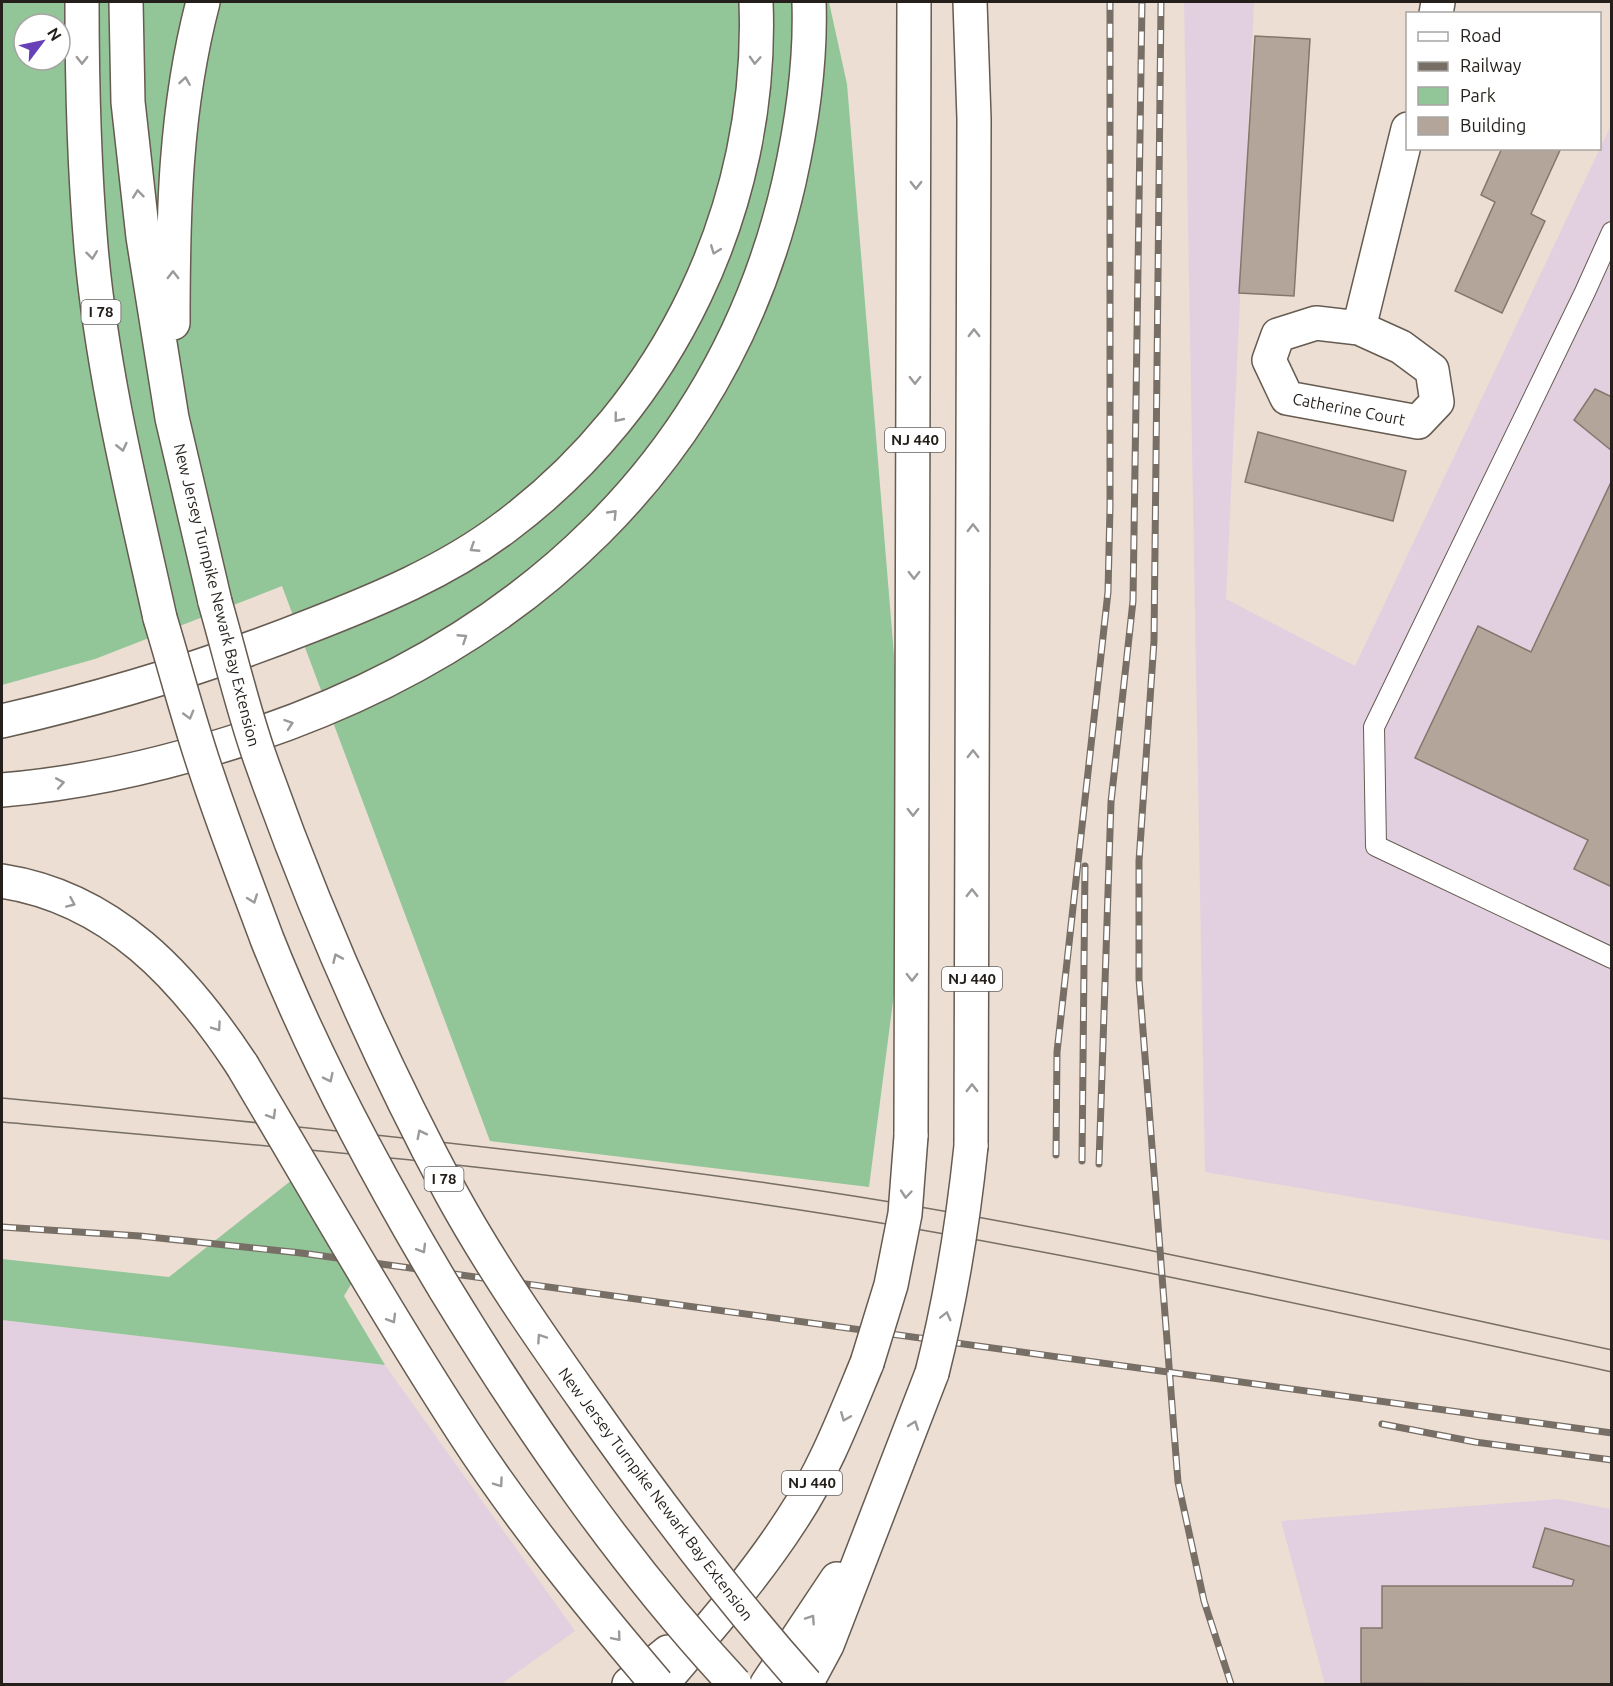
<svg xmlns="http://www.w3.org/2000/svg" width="1613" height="1686" font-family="Ubuntu,sans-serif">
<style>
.industrial{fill:#e2d0e1}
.green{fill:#92c598;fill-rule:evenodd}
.building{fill:#b3a59a;stroke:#83776c;stroke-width:1.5}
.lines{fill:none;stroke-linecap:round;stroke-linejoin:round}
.lane-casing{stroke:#665b50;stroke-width:22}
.street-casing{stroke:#665b50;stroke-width:36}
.highway-casing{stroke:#665b50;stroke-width:36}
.lane{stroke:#fff;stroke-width:20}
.street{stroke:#fff;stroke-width:33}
.highway{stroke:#fff;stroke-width:33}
.tram{stroke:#776e66;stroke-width:1.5}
.rail-casing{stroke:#776e66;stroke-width:7}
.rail{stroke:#fff;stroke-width:4.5;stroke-dasharray:14;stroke-linecap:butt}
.highway-bridge-casing{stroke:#665b50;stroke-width:36;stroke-linecap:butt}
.highway-bridge{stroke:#fff;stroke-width:33}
.oneway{stroke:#9c9a98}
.labels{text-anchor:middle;stroke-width:4.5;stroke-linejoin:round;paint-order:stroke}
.shield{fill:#fff;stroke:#66625f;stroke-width:1.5}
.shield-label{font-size:15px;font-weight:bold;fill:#241f1a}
.street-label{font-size:16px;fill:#241f1a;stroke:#fff}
</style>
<rect width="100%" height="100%" fill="#ecded2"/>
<path class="industrial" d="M1184 2H1254L1226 599 1355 666 1611 125V1241L1205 1172Z
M2 1320 385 1365 575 1631 501 1684H2Z
M1559 1499 1611 1509V1684H1325L1281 1521Z"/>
<path class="green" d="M2 2H829L847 84 911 862 869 1187 490 1141 282 586 95 659 2 685ZM24 24H60V60H24Z
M302 1172 356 1276 344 1296 385 1365 2 1320V1259L169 1277Z"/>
<path class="building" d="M1255 36 1310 39 1294 296 1239 293Z
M1502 148H1561L1531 214 1545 221 1502 313 1455 291 1495 202 1481 195Z
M1595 389 1612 397V451L1574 420Z
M1258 432 1406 471 1393 521 1245 482Z
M1612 480V884L1610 886 1574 869 1588 840 1415 758 1478 626 1531 652Z
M1545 1528 1612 1547V1684L1361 1683V1628H1382V1586H1572L1574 1580 1533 1567Z"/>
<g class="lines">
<g class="lane-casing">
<path id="lane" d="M1612 232 1585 292 1374 727 1376 846 1612 958"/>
</g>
<g class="street-casing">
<path id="street" d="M1436 14 1438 2
M1316 323 1359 328 1401 347 1432 370 1437 402 1418 422 1287 398 1269 360 1278 335Z
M1359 328 1408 129"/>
</g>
<g class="highway-casing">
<path id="highway" d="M82 2C82 83 84 165 91 247 102 373 133 496 160 618
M126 2 128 102 143 237 172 418 215 602
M970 2 974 119 971 1146
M173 323C173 212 175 109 203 2
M2 721C107 697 209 666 310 626 377 600 447 571 505 527 669 405 764 206 756 2
M2 790C87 783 171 763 252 736 520 646 724 464 789 182 802 124 811 61 809 2
M2 881C112 898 184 977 242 1065
M911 1136 914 2
M629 1684 668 1652
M662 1684C707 1631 754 1578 792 1519 824 1471 845 1416 867 1363
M767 1684 837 1579
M806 1684 827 1645 932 1373"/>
</g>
<use href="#lane" class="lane"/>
<use href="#street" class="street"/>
<use href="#highway" class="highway"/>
<path class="tram" d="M2 1098C257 1122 513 1147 767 1183 1051 1223 1331 1289 1612 1350
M2 1122C257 1145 514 1166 767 1205 1051 1247 1331 1311 1612 1372"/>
<g class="rail-casing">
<path id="rail" d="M1161 2 1154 641 1139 861V979L1178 1482 1204 1601 1231 1684
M1056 1155 1057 1052 1108 592 1110 507V2
M1082 1161 1085 866
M1099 1164 1111 802 1133 601 1142 2
M2 1227 140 1236 301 1253 1612 1433
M1382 1424 1475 1442 1612 1460"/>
</g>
<use href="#rail" class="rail"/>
<g class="highway-bridge-casing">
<path id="highway-bridge" d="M215 602C230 654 242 707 260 758 313 908 376 1053 451 1193 491 1266 539 1335 587 1403 655 1500 727 1595 806 1684
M160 618C176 671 190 725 208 777 226 831 247 885 267 939 315 1060 378 1177 445 1289 530 1428 624 1565 735 1684
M242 1065C315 1188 386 1313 464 1433 522 1522 589 1604 657 1684
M867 1363 891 1285 905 1214 911 1136
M932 1373C951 1298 963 1223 971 1146"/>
</g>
<use href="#highway-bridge" class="highway-bridge"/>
</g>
<defs><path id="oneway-chevron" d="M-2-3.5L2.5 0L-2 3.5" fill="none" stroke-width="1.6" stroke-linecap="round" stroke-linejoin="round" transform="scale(1.5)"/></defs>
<g class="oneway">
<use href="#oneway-chevron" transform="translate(82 60) rotate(90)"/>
<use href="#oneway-chevron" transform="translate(755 60) rotate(93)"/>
<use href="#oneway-chevron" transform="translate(185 81) rotate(-81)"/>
<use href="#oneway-chevron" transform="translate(916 185) rotate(90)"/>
<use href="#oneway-chevron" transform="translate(138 194) rotate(-96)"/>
<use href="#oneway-chevron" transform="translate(715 250) rotate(111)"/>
<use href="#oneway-chevron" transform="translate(92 255) rotate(83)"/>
<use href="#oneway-chevron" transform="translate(173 275) rotate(-90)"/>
<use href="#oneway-chevron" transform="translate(974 333) rotate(-90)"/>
<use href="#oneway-chevron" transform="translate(915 380) rotate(90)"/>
<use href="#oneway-chevron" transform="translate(618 418) rotate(129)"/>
<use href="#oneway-chevron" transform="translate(122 447) rotate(77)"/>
<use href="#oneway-chevron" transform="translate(613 514) rotate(-46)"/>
<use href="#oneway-chevron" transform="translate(973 528) rotate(-90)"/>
<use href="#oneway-chevron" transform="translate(474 548) rotate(147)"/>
<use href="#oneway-chevron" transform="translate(914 575) rotate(90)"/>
<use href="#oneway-chevron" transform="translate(463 638) rotate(-33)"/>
<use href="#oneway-chevron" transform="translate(189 715) rotate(74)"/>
<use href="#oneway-chevron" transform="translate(289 724) rotate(-19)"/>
<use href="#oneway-chevron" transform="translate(973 754) rotate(-90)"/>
<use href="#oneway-chevron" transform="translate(60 783) rotate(-10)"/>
<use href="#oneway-chevron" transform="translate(913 812) rotate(90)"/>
<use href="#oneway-chevron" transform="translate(972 893) rotate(-90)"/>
<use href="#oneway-chevron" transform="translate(253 899) rotate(70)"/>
<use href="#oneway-chevron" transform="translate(71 903) rotate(24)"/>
<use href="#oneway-chevron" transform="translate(337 958) rotate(-114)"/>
<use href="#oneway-chevron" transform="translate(912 977) rotate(90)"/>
<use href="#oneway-chevron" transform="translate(217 1027) rotate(55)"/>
<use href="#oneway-chevron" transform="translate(329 1078) rotate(64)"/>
<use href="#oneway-chevron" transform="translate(972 1088) rotate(-90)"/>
<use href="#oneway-chevron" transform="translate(272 1115) rotate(59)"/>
<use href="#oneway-chevron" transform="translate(421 1134) rotate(-117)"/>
<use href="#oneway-chevron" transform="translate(906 1194) rotate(95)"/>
<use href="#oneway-chevron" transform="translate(422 1249) rotate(59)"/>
<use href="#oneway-chevron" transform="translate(946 1316) rotate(-76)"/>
<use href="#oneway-chevron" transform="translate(392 1319) rotate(59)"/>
<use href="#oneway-chevron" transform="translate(541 1338) rotate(-124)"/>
<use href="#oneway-chevron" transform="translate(845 1417) rotate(112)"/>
<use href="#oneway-chevron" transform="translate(914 1425) rotate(-70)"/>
<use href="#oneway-chevron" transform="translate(499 1483) rotate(55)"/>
<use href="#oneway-chevron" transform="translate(811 1619) rotate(-56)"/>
<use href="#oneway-chevron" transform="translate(617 1637) rotate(50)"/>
</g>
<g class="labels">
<g class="shield">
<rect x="81.5" y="300" width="39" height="24" rx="4.5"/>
<rect x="885" y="428" width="60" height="24" rx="4.5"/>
<rect x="942" y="967" width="60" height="24" rx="4.5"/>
<rect x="424.5" y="1167" width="39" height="24" rx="4.5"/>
<rect x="782" y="1471" width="60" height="24" rx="4.5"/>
</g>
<g class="shield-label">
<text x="101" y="317">I 78</text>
<text x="915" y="445">NJ 440</text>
<text x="972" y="984">NJ 440</text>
<text x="444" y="1184">I 78</text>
<text x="812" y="1488">NJ 440</text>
</g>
<g class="street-label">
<text transform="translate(1349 409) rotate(11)" y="6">Catherine Court</text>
<text transform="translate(217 595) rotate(76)" y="6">New Jersey Turnpike Newark Bay Extension</text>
<text transform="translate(656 1494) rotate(53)" y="6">New Jersey Turnpike Newark Bay Extension</text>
</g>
</g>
<rect width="1613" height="1686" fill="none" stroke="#241f1a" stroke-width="6"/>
<rect x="1406" y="12" width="195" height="138" fill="#ffffff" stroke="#a7a5a3" stroke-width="1.5"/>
<rect x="1418" y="32" width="30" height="9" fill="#ffffff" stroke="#a7a5a3" stroke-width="1.5"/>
<text x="1460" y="42" font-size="18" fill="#241f1a">Road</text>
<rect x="1418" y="62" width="30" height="9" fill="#776e66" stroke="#a7a5a3" stroke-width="1.5"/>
<text x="1460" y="72" font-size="18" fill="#241f1a">Railway</text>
<rect x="1418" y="87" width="30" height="18" fill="#92c598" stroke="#a7a5a3" stroke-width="1.5"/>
<text x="1460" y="102" font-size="18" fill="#241f1a">Park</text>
<rect x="1418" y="117" width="30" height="18" fill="#b3a59a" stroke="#a7a5a3" stroke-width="1.5"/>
<text x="1460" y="132" font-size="18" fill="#241f1a">Building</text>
<g transform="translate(42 42) rotate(58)"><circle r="28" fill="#ffffff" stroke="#a7a5a3" stroke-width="1.5"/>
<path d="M0-4.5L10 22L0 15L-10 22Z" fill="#6841b9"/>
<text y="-9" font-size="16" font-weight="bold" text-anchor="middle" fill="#241f1a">N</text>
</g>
</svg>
